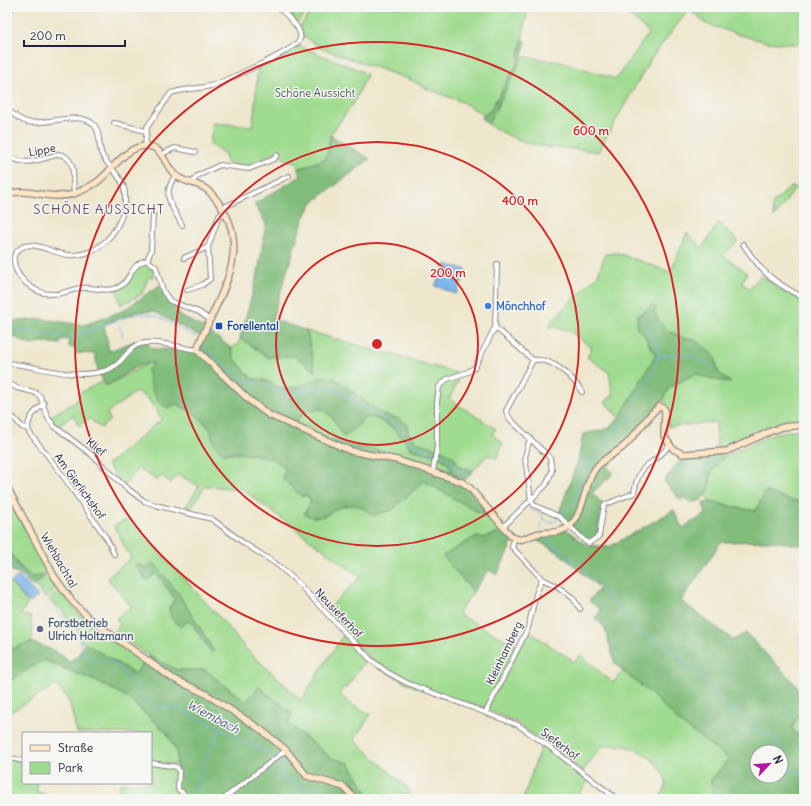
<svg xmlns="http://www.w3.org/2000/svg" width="811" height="806" font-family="Delius,sans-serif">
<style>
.green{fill:#a0dc90;stroke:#617f66;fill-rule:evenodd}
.forest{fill:#80bc7a;stroke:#516f5a;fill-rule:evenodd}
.water{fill:#7ab5eb;stroke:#4e6c93}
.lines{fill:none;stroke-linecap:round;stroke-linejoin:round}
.stream{stroke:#7ab5eb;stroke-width:1}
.street-casing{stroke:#888484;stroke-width:6}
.secondary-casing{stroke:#888484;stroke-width:8}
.street{stroke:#fff;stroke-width:4}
.secondary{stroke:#fde5c5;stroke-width:5.5}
.ring{fill:none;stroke:#d62828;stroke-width:2}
.shop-dot{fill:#3f7fe0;stroke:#f6f6f2;stroke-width:1.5}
.transit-dot{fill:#1a4fb4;stroke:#f6f6f2;stroke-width:1.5}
.service-dot{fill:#5c6f8a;stroke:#f6f6f2;stroke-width:1.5}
.labels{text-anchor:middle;stroke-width:3;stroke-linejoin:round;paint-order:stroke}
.park-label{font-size:11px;fill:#485a54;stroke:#f6f6f2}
.street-label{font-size:11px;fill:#22223b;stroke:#f6f6f2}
.shop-label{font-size:11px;font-weight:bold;fill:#366cbe;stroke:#f6f6f2;text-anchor:start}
.transit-label{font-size:11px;font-weight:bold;fill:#164399;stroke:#f6f6f2;text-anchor:start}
.service-label{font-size:11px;font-weight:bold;fill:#4e5e75;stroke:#f6f6f2;text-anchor:start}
.water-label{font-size:12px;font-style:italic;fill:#415579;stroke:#f6f6f2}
.quarter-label{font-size:13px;letter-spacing:1px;fill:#6b526e;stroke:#f6f6f2}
.centre{fill:#d62828;stroke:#f6f6f2;stroke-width:2}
.ring-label{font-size:12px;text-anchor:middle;font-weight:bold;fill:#d62828;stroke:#f6f6f2;stroke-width:3;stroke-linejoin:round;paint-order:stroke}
</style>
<rect width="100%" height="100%" fill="#f6f6f2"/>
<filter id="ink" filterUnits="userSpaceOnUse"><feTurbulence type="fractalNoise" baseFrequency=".025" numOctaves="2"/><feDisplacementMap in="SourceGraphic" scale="8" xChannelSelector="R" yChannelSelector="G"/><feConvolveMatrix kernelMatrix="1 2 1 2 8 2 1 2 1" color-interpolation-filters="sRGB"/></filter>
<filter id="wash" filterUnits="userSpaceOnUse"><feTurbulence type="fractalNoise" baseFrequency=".012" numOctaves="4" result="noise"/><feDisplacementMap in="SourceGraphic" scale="16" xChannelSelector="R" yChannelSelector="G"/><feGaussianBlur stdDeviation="0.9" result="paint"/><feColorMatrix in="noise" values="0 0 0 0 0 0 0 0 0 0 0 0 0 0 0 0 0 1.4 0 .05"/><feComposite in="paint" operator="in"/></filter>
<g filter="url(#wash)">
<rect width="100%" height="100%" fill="#eee7cd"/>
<path class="green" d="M280 7H312L297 23Z
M315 7H528L518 62 490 111 484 115 462 102 425 88 411 80 323 49 303 36 300 26Z
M620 7H804V45L767 42 737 34 704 23 696 13 694 14 690 8 650 60 598 152C578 148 558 149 539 146 524 143 501 133 488 124L522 56 566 63 616 79 649 33Z
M299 46 361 71 367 75 353 104 330 135 328 152 325 159 298 169 295 161H288L276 153 247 166 226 163 225 154 210 144 213 123 253 126 258 68Z
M791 187H796L774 218 772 204Z
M719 222 738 241 723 255 747 273 742 283 750 289 761 275 780 289 804 301V423C789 424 775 425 761 432 745 440 734 447 717 448L716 422 668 427V409L664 398 669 388 694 374 730 383 718 372 715 357 702 345 693 339 683 338 668 331 659 321 654 312 648 309 638 315C642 329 646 344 656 354L620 419 605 402 613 395 609 372 587 357 592 348 568 330 549 327 553 319 598 275 605 254 618 253 670 272 687 233 702 248Z
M146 263 151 267 155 276 148 278 142 294 121 305 118 298 120 297 116 290 136 268Z
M307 331 457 373 458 381 449 399 496 429 492 434 503 443 497 458 487 455 473 471 467 468H460L442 450 416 442 407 430 409 426 399 419 383 415 334 378 323 377 298 387 283 389 264 380 252 379 234 358 231 348 239 343 240 338 268 357 295 356 315 371Z
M149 363H155L153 366 176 404 197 415 211 431V436L223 453C239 453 275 453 285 469 291 477 296 487 301 496H308L311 501 304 514C327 525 331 504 354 505 360 505 368 512 373 515L392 510 424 481 490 519V518L501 532 483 538 475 537 443 556 473 592 458 614 517 646 485 708C452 699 415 691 387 672 364 656 346 631 327 610L360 577 242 489 205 486 190 510 184 509 199 486 178 475 171 483 162 476 157 481 138 468 124 486 107 465 162 419 149 400 137 391 107 413 110 420 101 428 90 419 79 426 73 415 58 427 49 417 77 401 79 393 104 381 106 386Z
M321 409 331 416 357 427 363 418C383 415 400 433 411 449 430 455 444 452 453 473L413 458 372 449 349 446 292 427 306 411Z
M804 429V501H792L766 491 755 511 710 502 705 495 709 490 711 472 725 456 775 433Z
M15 510 58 586 47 598 35 585 45 576 32 577C5 554 7 551 7 517Z
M129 518 221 619 245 648 301 700 344 634 367 658 346 688H342C341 691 340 692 341 695 343 700 365 713 371 714L354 740 409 789 408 799H371L349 763 331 758 288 723 293 714 259 687 246 702 205 670H177L149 656 114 632 120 625 116 618 132 607 107 578 131 558 114 526ZM154 563 178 593 214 651 190 621 185 622 169 608 176 599 156 573 147 581 136 564 145 567Z
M7 579 28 603 20 615 30 616 33 636 31 642 7 651V609L11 606 7 600Z
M60 590 81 616 144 663 135 674 81 641 79 631 72 625 62 610 49 600Z
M528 631 575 662 580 655 613 683 623 671 649 692 679 722 729 759 711 780 712 799H658C661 795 665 790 666 786 667 780 664 776 661 771 650 751 624 742 602 746L583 771 517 723 489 710V706Z
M43 660 103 684 125 696 167 733 177 752V765L151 762V733H77L69 701 56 685 7 714V682Z
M801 690 804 693V742L792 728 801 709Z
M542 743 589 780 578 795 583 799H523Z
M7 758 23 763V783H37V792L47 795V799H7Z
M151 765 177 769 182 796 176 799H117L120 783H151Z"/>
<path class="forest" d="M522 39 526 41 521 61 488 124 481 118 490 111 518 62Z
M330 135 370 159 312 203 303 220 272 319 307 331 315 371 295 356 268 357 240 338 258 273 266 224 254 204 301 176 298 169 325 159 328 152Z
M160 285 164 297 178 309V315L204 328 231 348 234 358 252 379 264 380 283 389 298 387 323 377 334 378 383 415 399 419 409 426 407 430 416 442 442 450 455 458 460 468 473 471 465 480 455 474 466 485 490 518V519L424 481 392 510 373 515C368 512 360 505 354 505 330 504 327 525 304 514L311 501 308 496H301L283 479V474L286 471C279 453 238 453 223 453 211 442 215 445 211 432 208 420 186 408 176 404L168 408C153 401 150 384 147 370L154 363C138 362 120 378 106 386L98 371 95 354 76 353V349L69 347V340L62 339 60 344 42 342 31 345 7 334V322L42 319 84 325 122 311ZM153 311 201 337 195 350 155 349 150 347 145 337 109 351 104 324 137 312ZM321 409 331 416 344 437 357 427 363 418C383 415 400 433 411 449 429 455 444 453 453 472L413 458 372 449 349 446 292 427 306 411Z
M651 305 656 308 654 312 659 321 668 331 683 338 693 339 702 345 715 357 718 372 731 383 694 374 669 388 652 422 607 467 614 473 592 493 604 505C597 517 602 532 593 541H586L573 527 558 516 578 460 583 434 607 429 619 419 656 354C648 346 647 334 636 328L638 315 644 313Z
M717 454 725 456 711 472 709 490 700 501 690 502 685 498 686 494 681 501 664 481 682 458Z
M766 491 792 501H804V546L774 541 721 542 681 601 733 640 746 633 801 690V709L792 728 794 732 804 742V799H712L711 780 729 759 679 722 649 692 615 664 605 628 595 618 601 610 589 601 600 588 558 552 536 540 567 530 586 545 609 547 674 510 682 528 706 514 703 503 710 502 755 511ZM757 752H781V776H757Z
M501 532 513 541 497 575 489 570 473 592 443 556 475 537 483 538Z
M7 548 19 566 32 577 45 575 33 587 18 572 15 574 7 566Z
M154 563 178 593 214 651 211 652 190 621 185 622 181 627 171 618 169 608 175 599 156 573 147 581 135 564 145 567Z
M31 642 55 651 69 661 77 657 85 643 135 674 149 656 177 670H205L246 702 259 687 293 714 288 723 331 758 349 763 371 799H176L181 796 176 787 177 752 167 733 161 727 125 696 103 684 44 660 7 682V651Z"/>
<path class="water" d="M446 264 467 270 456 294 435 286Z
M18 576 38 596 30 603 11 583Z"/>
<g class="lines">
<path class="stream" d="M643 322 646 323 658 350V356
M119 324 123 336
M7 329 71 337 132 315 147 314 157 316 196 337
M204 346 213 356 244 380 263 384 287 395 326 386 352 399 396 426 404 433 412 445 434 453
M439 453 452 460 457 472H466L470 476
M530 509 541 514 543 518 541 527 542 531
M562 516 574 502 584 465 607 444 605 440 613 430 629 419 636 400 656 367 658 357C674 353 690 353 704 362 707 364 709 366 712 368
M544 518 549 523 559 519
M543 536 584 570 615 604 637 633 656 641 694 667 726 705 741 715 760 733 768 734 774 739 784 753 788 769 804 774
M7 557 11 564 46 599
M51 604 77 633 83 653 88 657 108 663 111 661 115 663 131 683H136V691L148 701 161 708H178L268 753 273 757
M278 762 283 765 278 770 283 778 308 790 311 799
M196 790 205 759 220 730"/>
</g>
</g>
<g filter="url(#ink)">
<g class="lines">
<g class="street-casing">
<path id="street" d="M7 15 12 7
M7 109C13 114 19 120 27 122 46 126 82 109 95 126 101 134 98 146 102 155 107 164 115 171 120 179 126 188 126 198 124 208 118 234 97 257 69 255 51 254 25 233 14 256 12 277 35 295 54 294 64 294 72 289 81 288 93 286 106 293 117 288 132 282 129 264 147 260L156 267 163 291 170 301 199 312 210 320
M114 123 146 131
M145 146 147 127 171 93C183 89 198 89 210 86 223 82 297 50 300 39 303 28 285 14 278 7
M162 154 175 148 195 152
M7 155C25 168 40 159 59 154 78 158 72 180 74 194
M175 176C161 197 172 205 182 225
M192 183 197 176 220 165 249 169 274 159 277 155
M222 208 289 176
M743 244C762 273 773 282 804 298
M184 258 208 247
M147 260 151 251 153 215
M497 264 495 327 533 360C552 357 573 377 582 392
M187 290 202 285 210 279 208 247 219 216 225 212
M7 363C39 366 71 380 104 371 120 367 122 356 134 347 147 337 182 348 197 350
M7 382 17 388 34 392 40 396 48 418 54 426 92 455 124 486 144 501 159 506 212 519 245 544 275 563 295 580 370 659 387 672 407 683 518 725 547 745 617 799
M44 403C36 411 25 419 29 432L58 469 107 539 114 554
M14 418 22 427 28 429
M530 438 525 457 531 500 534 505 560 517 586 542 589 543 599 536 604 505 634 493C640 457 653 469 669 445
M433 471 437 446V402L439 387 447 379 468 372 475 367 495 327
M503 527 546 485 552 471 550 458 510 419 506 411 533 360
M514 538 512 547 542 579 557 586 573 598 580 609
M486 712 528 628 536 594 542 579
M7 757 23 761
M151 763 177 767 179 771 178 789 190 799
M223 799 286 750"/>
</g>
<g class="secondary-casing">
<path id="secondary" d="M7 194C29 187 51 201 73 194 81 191 90 187 97 182 112 171 125 147 145 146 165 145 164 169 178 177 187 183 197 183 206 189 214 195 220 204 225 213 251 260 212 306 197 350L248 399 269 415 351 451 397 460 462 482 470 488 511 536C520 543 527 537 536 534 544 532 553 533 560 531 585 524 582 487 595 469 602 459 614 454 623 447 637 435 645 417 660 406L665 410 664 436 673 449 683 454 727 451 771 431 783 427 804 425
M7 487 54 576 72 601 91 620 172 678 206 694 260 729 286 750 307 776 344 787 355 799"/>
</g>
<use href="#street" class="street"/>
<use href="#secondary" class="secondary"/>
</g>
</g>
<g class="ring">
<circle cx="377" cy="344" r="101"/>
<circle cx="377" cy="344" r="202"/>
<circle cx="377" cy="344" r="302"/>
</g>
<circle class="shop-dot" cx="488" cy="306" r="4"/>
<rect class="transit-dot" x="215" y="322" width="8" height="8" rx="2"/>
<circle class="service-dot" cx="40" cy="629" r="4"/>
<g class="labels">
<g class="park-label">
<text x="315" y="97">Schöne Aussicht</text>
</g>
<g class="street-label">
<text transform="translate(42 150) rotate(-11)" y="4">Lippe</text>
<text transform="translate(96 447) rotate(38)" y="4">Klief</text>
<text transform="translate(80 486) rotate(54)" y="4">Am Gierlichshof</text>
<text transform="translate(59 560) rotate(60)" y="4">Wiehbachtal</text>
<text transform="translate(339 613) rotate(46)" y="4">Neusieferhof</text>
<text transform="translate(504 653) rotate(-64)" y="4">Kleinhamberg</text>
<text transform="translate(560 744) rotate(37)" y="4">Sieferhof</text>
</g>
<g class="shop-label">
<text x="496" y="310">Mönchhof</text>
</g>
<g class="transit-label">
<text x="227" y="330">Forellental</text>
</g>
<g class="service-label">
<text x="48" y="627">Forstbetrieb<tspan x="48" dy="13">Ulrich Holtzmann</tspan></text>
</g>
<g class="water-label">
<text transform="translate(213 717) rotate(28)" y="4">Wiembach</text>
</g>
<g class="quarter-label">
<text x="99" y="214">SCHÖNE AUSSICHT</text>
</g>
</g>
<circle cx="377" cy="344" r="6" class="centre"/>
<g class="ring-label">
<text x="591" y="135">600 m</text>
<text x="520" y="205">400 m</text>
<text x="448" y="277">200 m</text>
</g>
<rect width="811" height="806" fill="none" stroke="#f6f6f2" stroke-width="24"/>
<rect x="22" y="732" width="130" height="52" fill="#f6f6f2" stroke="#a1a1a9"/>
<rect x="30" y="745" width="20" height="6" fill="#fde5c5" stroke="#a1a1a9"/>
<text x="58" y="752" font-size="12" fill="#22223b">Straße</text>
<rect x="30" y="762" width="20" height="12" fill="#a0dc90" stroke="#a1a1a9"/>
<text x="58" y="772" font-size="12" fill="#22223b">Park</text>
<g transform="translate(769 764) rotate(64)"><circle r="19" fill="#f6f6f2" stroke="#a1a1a9"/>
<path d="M0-3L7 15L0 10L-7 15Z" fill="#b5179e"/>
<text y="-6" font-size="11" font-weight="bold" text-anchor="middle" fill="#22223b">N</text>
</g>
<path d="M24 40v6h101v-6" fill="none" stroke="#22223b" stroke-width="2"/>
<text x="30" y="40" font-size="12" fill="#22223b" stroke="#f6f6f2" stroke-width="3" paint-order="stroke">200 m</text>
</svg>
